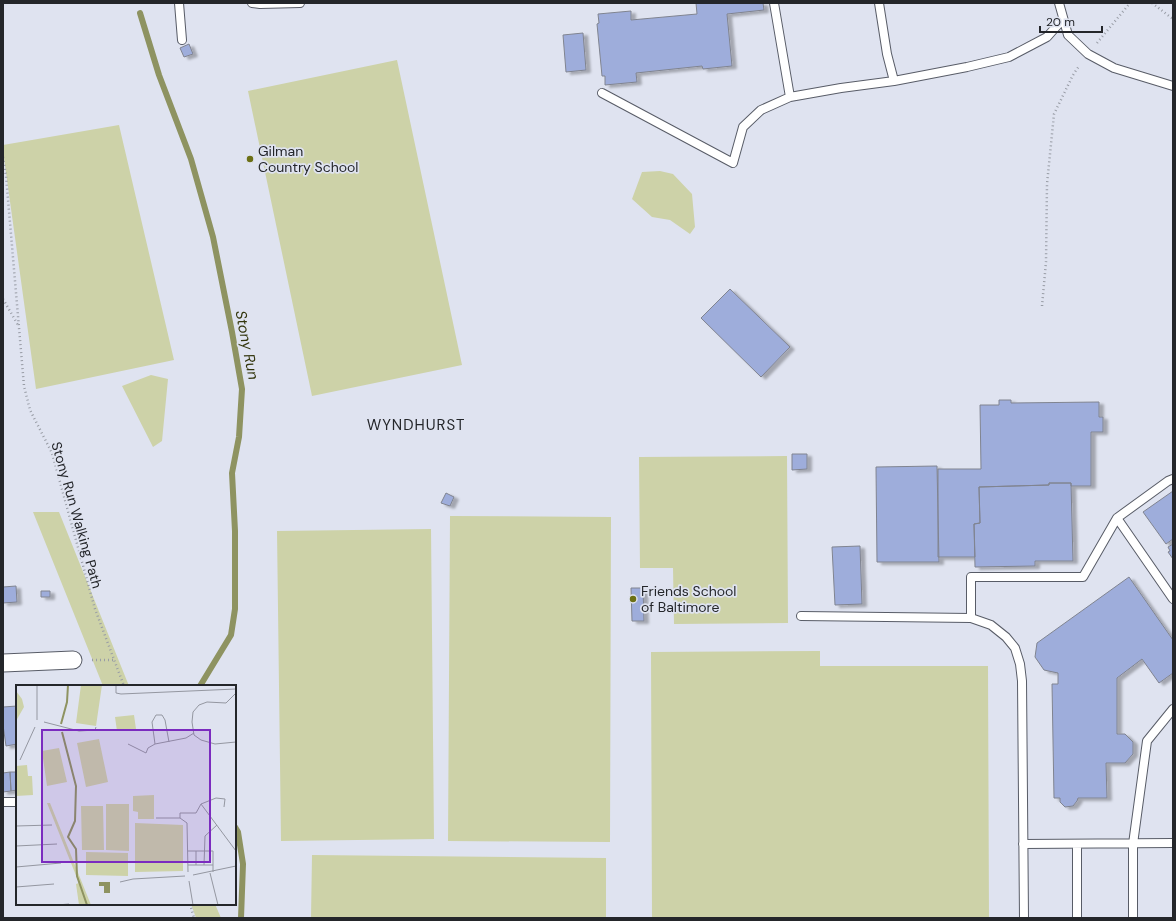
<svg xmlns="http://www.w3.org/2000/svg" width="1176" height="921" font-family="'DM Sans',sans-serif">
<style>
.green{fill:#cdd2a8}
.lines{fill:none;stroke-linecap:round;stroke-linejoin:round}
.stream{stroke:#8e9361;stroke-width:6}
.building{fill:#9eaddb;stroke:#808490;filter:url(#shadow)}
.service-casing{stroke:#585c67;stroke-width:10}
.minor-casing{stroke:#585c67;stroke-width:19}
.path{stroke:#989ca5;stroke-width:2.5;stroke-dasharray:1 3;stroke-linecap:butt}
.service{stroke:#fff;stroke-width:8}
.minor{stroke:#fff;stroke-width:17}
.poi-dot{fill:#6c7016;stroke:#dfe3f0;stroke-width:1.5}
.labels{text-anchor:middle;stroke-width:3.5;stroke-linejoin:round;paint-order:stroke}
.poi-label{font-size:14px;fill:#24262a;stroke:#dfe3f0;text-anchor:start}
.street-label{font-size:14px;fill:#24262a;stroke:#dfe3f0}
.water-label{font-size:15px;font-style:italic;fill:#32350c;stroke:#dfe3f0}
.neighbourhood-label{font-size:15px;letter-spacing:1px;fill:#24262a;stroke:#dfe3f0}
.inset-river{fill:none;stroke:#8e9361;stroke-width:2}
.inset-road{fill:none;stroke:#9497a1;stroke-width:1}
.view{fill:#7b2cbf;fill-opacity:0.15;stroke:#7b2cbf;stroke-width:2}
.inset-edge{fill:none;stroke:#24262a;stroke-width:2}
</style>
<defs>
<filter id="shadow"><feDropShadow dx="4.5" dy="2.5" stdDeviation="1" flood-color="#0004"/></filter>
</defs>
<rect width="100%" height="100%" fill="#dfe3f0"/>
<path class="green" d="M397 60 462 365 312 396 248 91Z
M119 125 174 360 36 389 3 151V145Z
M660 171 673 174 692 194 695 227 690 234 670 220 652 217 632 199 642 172Z
M151 375 168 379 162 441 153 447 122 386Z
M787 456 788 623 674 624 673 568H640L639 457Z
M33 512H59L129 686H103Z
M450 516 611 517 610 842 448 841Z
M431 529 434 839 281 841 277 531Z
M820 651V666H988L989 918H652L651 652Z
M312 855 606 858V918H311Z
M191 904H215L221 918H196Z"/>
<g class="lines">
<path class="stream" d="M140 13 159 75 191 159 213 237 232 332 242 389 239 437 232 473 235 531V609L231 635 200 686
M235 827 238 832 243 864 241 918"/>
</g>
<path class="building" d="M696 3H763L764 10 727 14 732 66 703 69 702 66 636 73 637 82 605 85V76H602L597 24 599 23 598 14 631 11V20L697 14Z
M583 33 586 70 566 72 563 35Z
M189 44 193 54 184 57 180 48Z
M730 289 790 347 761 377 701 318Z
M999 400H1011V403L1099 402V417H1103V432H1091V486H1071V483H1049V485L979 487 980 523 974 524 975 557H938V469H981L980 405H999Z
M792 454H807V469L792 470Z
M937 466 939 562H877L876 467Z
M1049 483H1071L1073 561H1035V566L975 567 974 524 980 523 979 487 1049 485Z
M1173 491V539L1166 544 1143 512Z
M446 493 454 497 450 506 441 503Z
M1173 544V559L1168 552 1170 551 1168 547Z
M860 546 862 604 835 605 832 547Z
M1129 577 1173 640V673L1159 683 1142 659 1117 678V734H1125L1133 742V754L1125 763H1106L1107 798H1078L1077 801 1073 806 1065 807 1060 802V798H1054L1052 684H1058V673L1044 670 1035 657 1037 643Z
M16 586 17 602 3 603V587Z
M631 588H643L644 621H632Z
M41 591H50V597H41Z
M17 706V744L6 746 3 725V707Z
M10 772 11 791 3 792V773Z
M10 772H17V790L11 791Z"/>
<g class="lines">
<g class="service-casing">
<path id="service" d="M179 3 182 40
M252 3 260 4 300 3
M774 3 790 97
M879 3 887 54 894 81
M1059 3 1068 35 1088 54 1114 68 1173 86
M602 93 733 163 743 127 761 110 790 97 841 88 894 81 967 67 1009 57 1047 37 1063 19
M1117 518 1168 481 1173 479
M801 616 971 618 991 625 1006 637 1015 648 1020 664 1022 681 1024 918
M971 618V577H1083L1117 518 1173 599
M3 802H17
M1023 844 1173 843
M1077 844V918
M1133 918V844L1147 741 1173 709"/>
</g>
<g class="minor-casing">
<path id="minor" d="M3 663 73 660"/>
</g>
<path class="path" d="M1152 3 1173 19
M1097 43 1130 3
M3 157 6 176 24 386 30 410 52 453 95 609 124 686
M3 299 18 325
M1042 306 1046 262 1047 184 1054 114 1073 75 1079 66
M92 660H114
M190 904 194 918"/>
<use href="#service" class="service"/>
<use href="#minor" class="minor"/>
</g>
<g class="poi-dot">
<circle cx="250" cy="159" r="4"/>
<circle cx="633" cy="599" r="4"/>
</g>
<g class="labels">
<g class="poi-label">
<text x="258" y="156">Gilman<tspan x="258" dy="16">Country School</tspan></text>
<text x="641" y="596">Friends School<tspan x="641" dy="16">of Baltimore</tspan></text>
</g>
<g class="street-label">
<text transform="translate(77 515) rotate(74)" y="5">Stony Run Walking Path</text>
</g>
<g class="water-label">
<text transform="translate(247 345) rotate(79)" y="5">Stony Run</text>
</g>
<g class="neighbourhood-label">
<text x="416" y="430">WYNDHURST</text>
</g>
</g>
<g transform="translate(16 685)">
<rect width="220" height="220" fill="#dfe3f0"/>
<path d="M65 0H86L80 41 60 38ZM0 6 6 14 8 22 0 36ZM118 30 120 44 101 46 99 32ZM83 54 92 97 70 102 61 58ZM43 63 51 97 31 101 26 66ZM11 80 12 91H16L17 110 0 111V81ZM138 110V134H122V127L117 126V111ZM31 118H34L75 220H63L60 199 63 198ZM90 119H113V166L90 165ZM65 121H87L88 165H66ZM119 138 167 140V186L119 187ZM70 167 112 168V191L70 190Z" fill="#cdd2a8"/>
<path d="M83 197H94V208H88V201H83Z" fill="#8e9361"/>
<path class="inset-river" d="M45 39 51 17 52 0M46 47 60 101 59 136 52 152 60 164 61 191 71 220"/>
<path class="inset-road" d="M100 0V8L105 9 220 4M220 8 210 18 191 17 183 20 177 27 176 37 178 50 185 55 199 59 220 57M21 35V0M28 37 63 46 79 45 80 42M112 59 130 68 132 63 139 59 170 53 178 48M139 59 136 37 140 30H146L149 35 153 57M4 75 19 42M185 119 200 113 209 114 208 122M140 133H164L171 138 172 187M164 133V128H180L185 119 220 166M0 141 36 140M0 161 41 159M172 166H197V187M180 166V180M172 180H197M188 180 189 151 201 140M0 182 45 178M194 188 202 220M177 190 220 181M173 196 177 220M104 197 117 194 169 191M0 202 38 199M41 220 53 219"/>
<path class="view" d="M26 45H194V177H26Z"/>
<rect width="220" height="220" class="inset-edge"/>
</g>
<rect width="1176" height="921" fill="none" stroke="#24262a" stroke-width="8"/>
<path d="M1040 26v6h62v-6" fill="none" stroke="#24262a" stroke-width="2"/>
<text x="1046" y="26" font-size="12" fill="#24262a" stroke="#dfe3f0" stroke-width="3" paint-order="stroke">20 m</text>
</svg>
